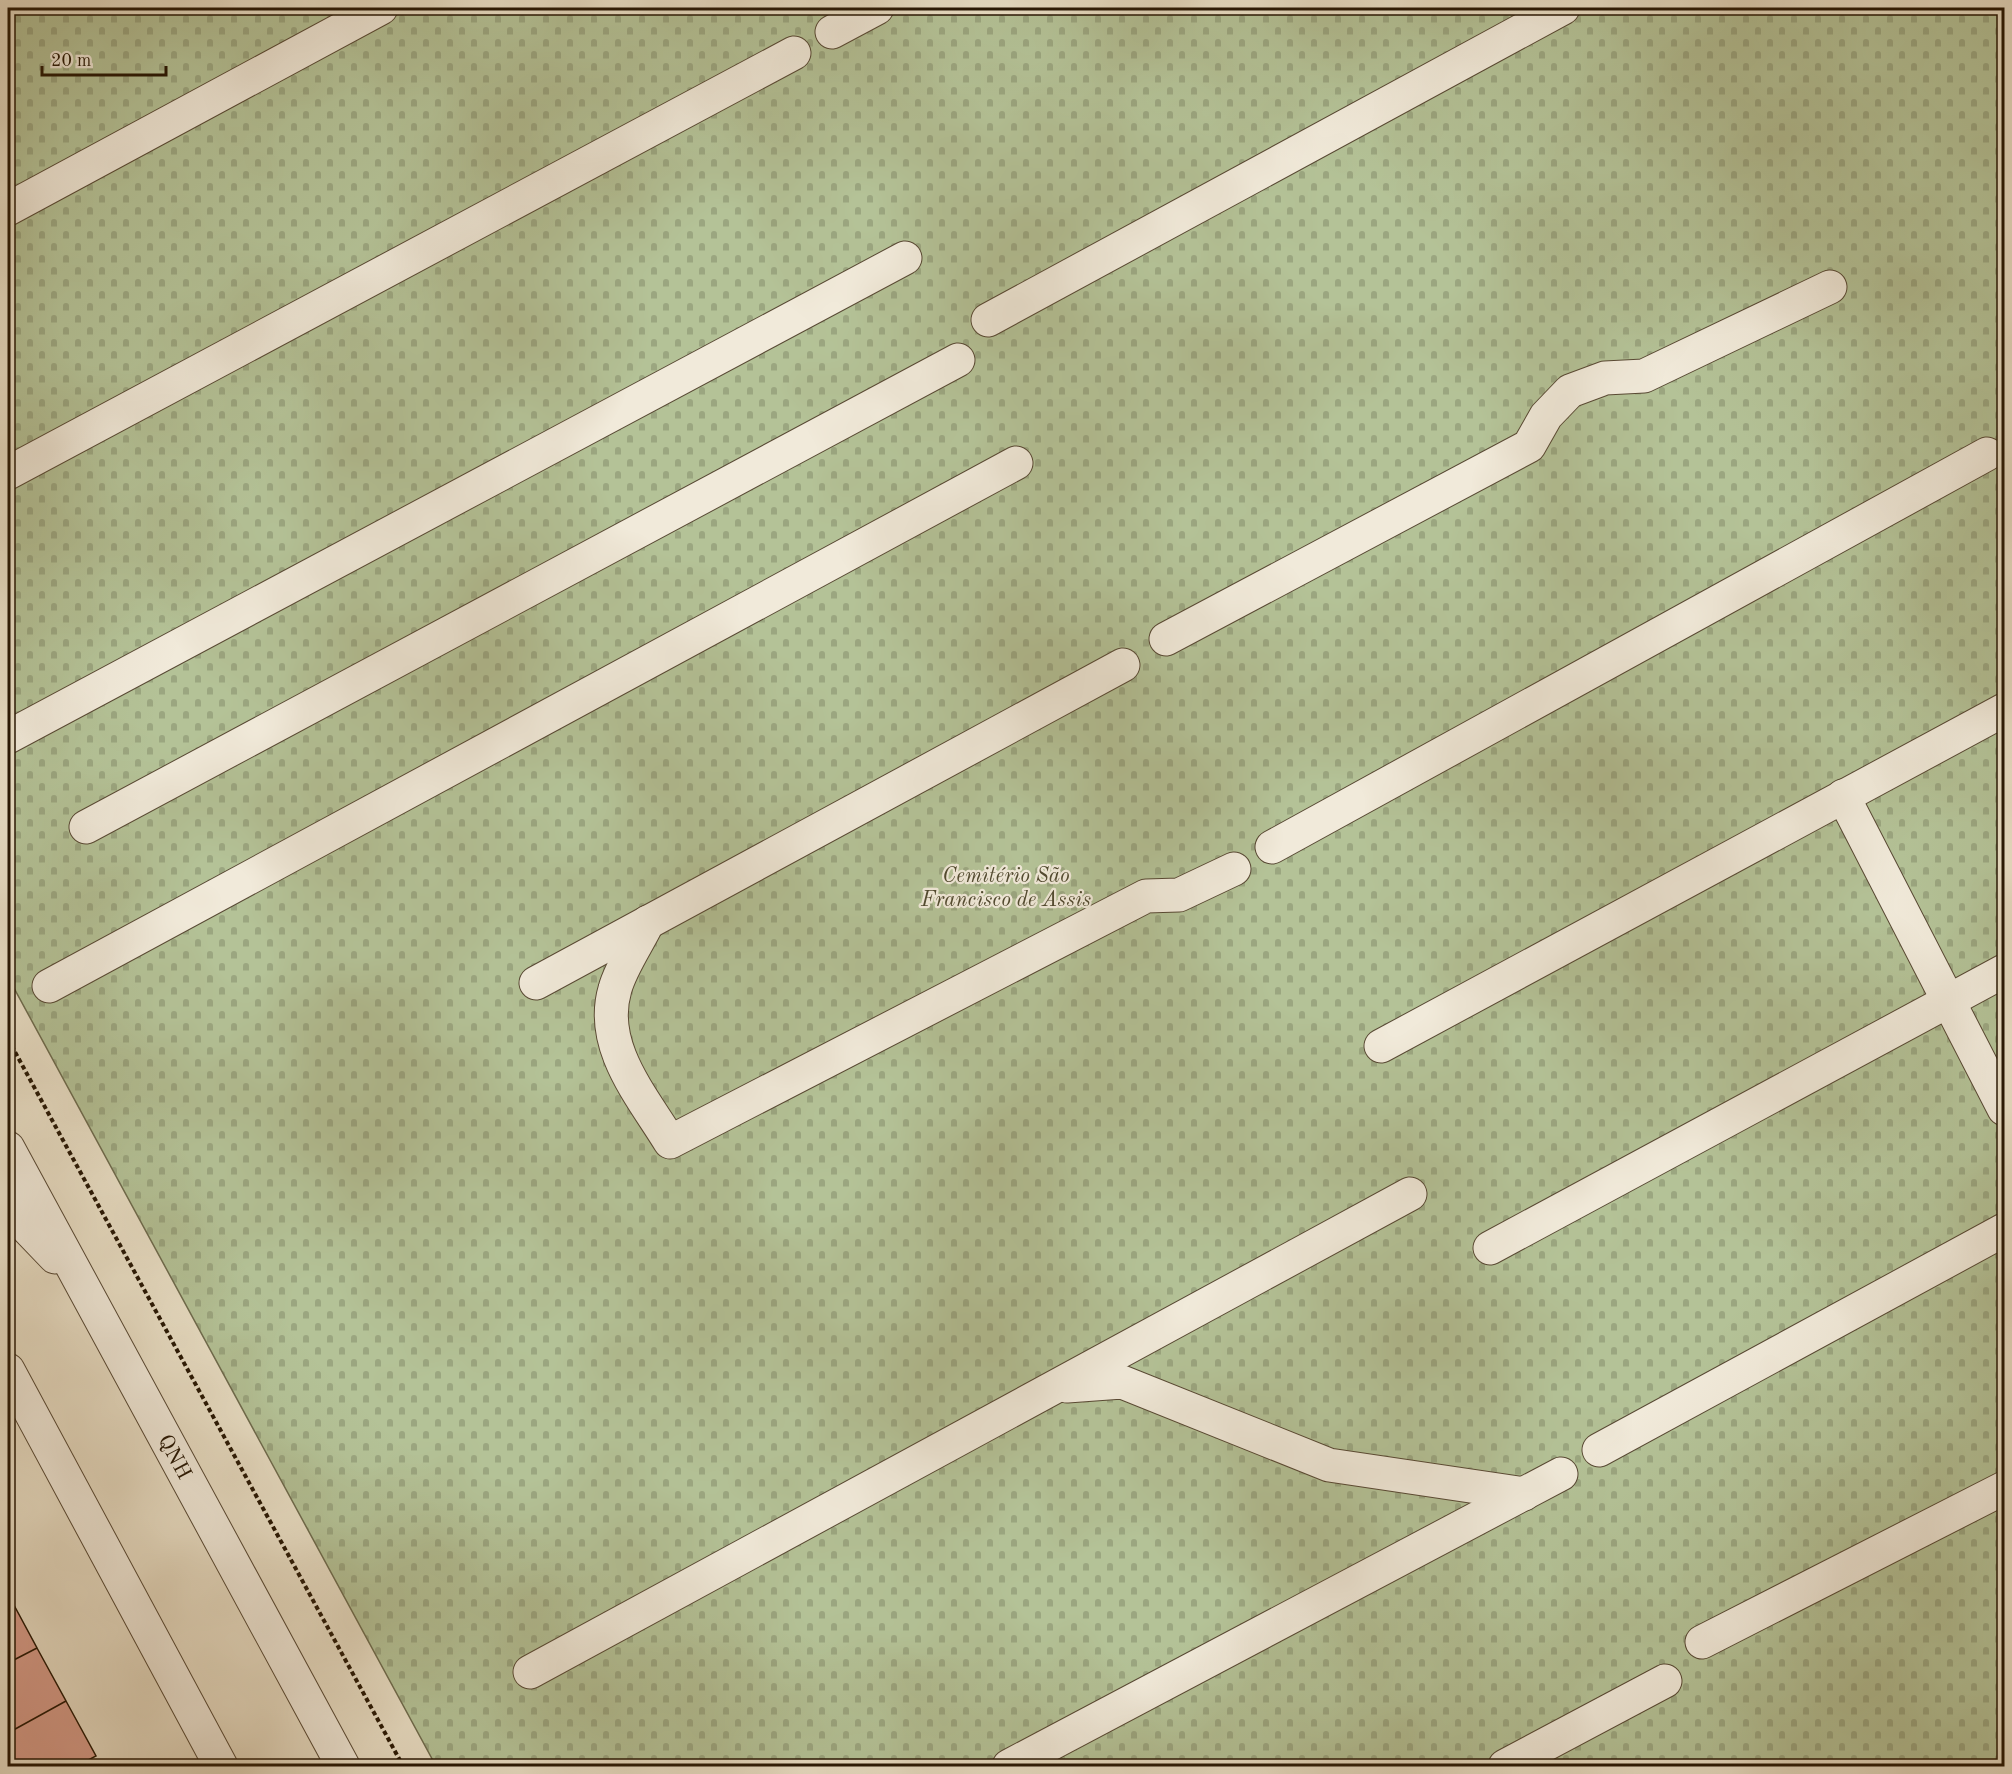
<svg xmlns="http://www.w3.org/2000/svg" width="2012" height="1774" font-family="'Old Standard TT',serif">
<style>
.cemetery{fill:url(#cemetery-stones);stroke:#6e6c4e;stroke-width:1.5}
.building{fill:#d79c8a;stroke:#271704;stroke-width:1.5}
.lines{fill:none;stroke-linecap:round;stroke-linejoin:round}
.minor-casing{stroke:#584934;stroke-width:35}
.path{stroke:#271704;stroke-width:4;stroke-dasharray:4.5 3;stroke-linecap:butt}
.minor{stroke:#f1eada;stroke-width:33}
.labels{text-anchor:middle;stroke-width:4.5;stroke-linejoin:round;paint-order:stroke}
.park-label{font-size:21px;font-style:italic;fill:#514a30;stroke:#f1eada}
.street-label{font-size:21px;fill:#271704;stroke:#f1eada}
</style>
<defs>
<pattern id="cemetery-stones" width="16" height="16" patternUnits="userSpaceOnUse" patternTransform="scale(1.5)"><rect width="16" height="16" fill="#b4c297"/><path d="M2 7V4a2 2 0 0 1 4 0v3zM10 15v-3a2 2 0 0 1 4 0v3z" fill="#9ba680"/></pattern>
</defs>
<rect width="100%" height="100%" fill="#e9dfc6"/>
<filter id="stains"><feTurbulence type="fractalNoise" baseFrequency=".00333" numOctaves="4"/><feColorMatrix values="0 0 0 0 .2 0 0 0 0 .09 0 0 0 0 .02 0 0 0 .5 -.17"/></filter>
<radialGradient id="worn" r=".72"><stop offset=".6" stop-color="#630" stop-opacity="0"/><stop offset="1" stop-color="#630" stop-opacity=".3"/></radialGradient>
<path class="cemetery" d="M8 8H2004V1766H436L8 977Z"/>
<path class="building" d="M8 1594 37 1648 8 1663Z
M37 1648 66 1701 8 1733V1663Z
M66 1701 96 1756 77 1766H17L8 1748V1733Z"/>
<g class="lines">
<g class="minor-casing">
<g id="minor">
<path d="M832 32 877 8"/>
<path d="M8 209 381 8"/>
<path d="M988 320 1563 8"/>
<path d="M8 473 794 53"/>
<path d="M1166 639 1529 446 1546 416 1570 391 1605 378 1644 376 1830 287"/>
<path d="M8 737 905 258"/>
<path d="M1843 796 2004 1109"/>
<path d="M86 827 958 360"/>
<path d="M1272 847 1987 454"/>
<path d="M648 922C638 943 621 967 615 989 598 1046 642 1096 670 1142L1146 896 1179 895 1234 869"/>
<path d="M536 983 1123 665"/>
<path d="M49 986 1016 463"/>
<path d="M1381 1046 2004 710"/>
<path id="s1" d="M8 1148 343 1766"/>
<path d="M8 1208 55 1257"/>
<path d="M1490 1248 2004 971"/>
<path d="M8 1370 221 1766"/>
<path d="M1067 1386 1122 1382 1329 1465 1524 1494"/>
<path d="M1599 1450 2004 1230"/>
<path d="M1702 1642 2004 1488"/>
<path d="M530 1672 1410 1194"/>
<path d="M1009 1766 1561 1474"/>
<path d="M1505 1766 1665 1681"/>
</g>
</g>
<path class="path" d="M8 1039 403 1766"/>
<use href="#minor" class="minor"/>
</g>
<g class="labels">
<g class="park-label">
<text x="1006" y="882">Cemitério São<tspan x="1006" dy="24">Francisco de Assis</tspan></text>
</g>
<g class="street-label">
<text dy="7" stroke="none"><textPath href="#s1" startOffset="351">QNH</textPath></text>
</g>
</g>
<rect width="2012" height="1774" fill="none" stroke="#e9dfc6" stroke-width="30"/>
<rect x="9" y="9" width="1994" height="1756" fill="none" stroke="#271704" stroke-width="3"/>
<rect x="15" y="15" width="1982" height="1744" fill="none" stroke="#271704" stroke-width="1.5"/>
<path d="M42 66v9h124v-9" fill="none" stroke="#271704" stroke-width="3"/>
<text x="51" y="66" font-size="18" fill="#271704" stroke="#f1eada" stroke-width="4.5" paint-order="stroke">20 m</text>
<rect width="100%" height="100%" filter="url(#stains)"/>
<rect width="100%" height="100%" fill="url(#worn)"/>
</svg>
